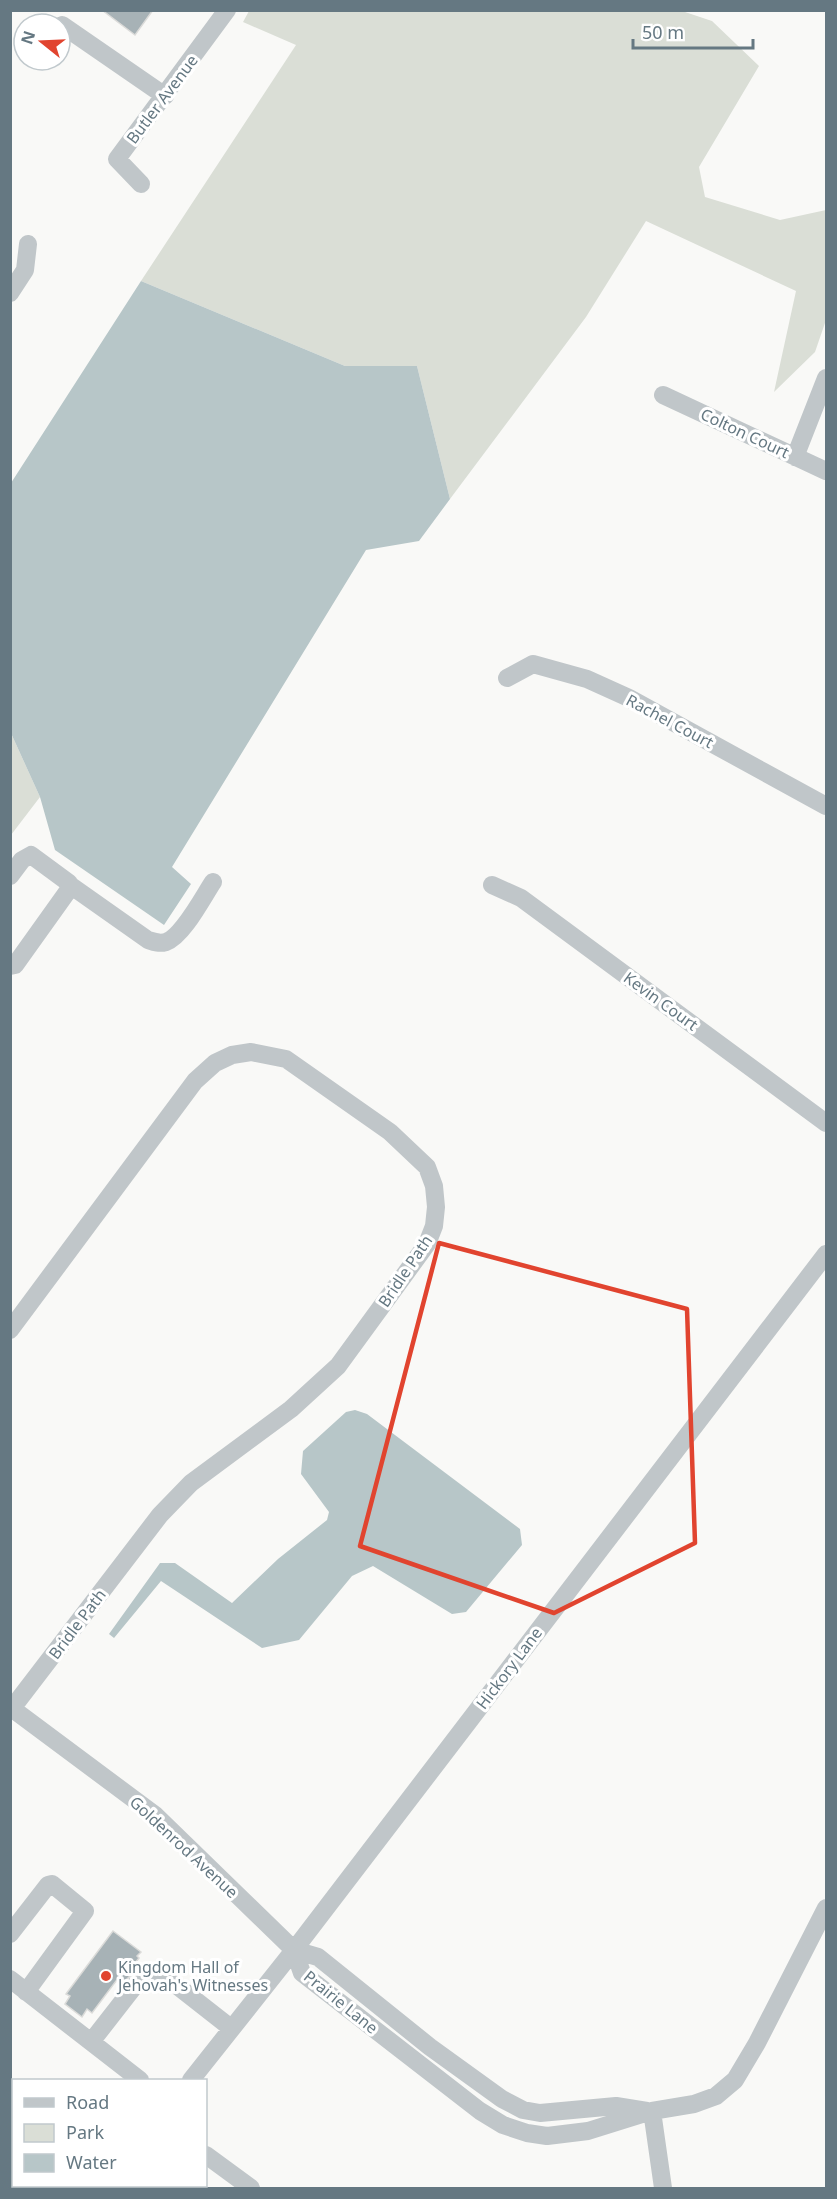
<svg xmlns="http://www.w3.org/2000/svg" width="837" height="2199" font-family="'Noto Sans',sans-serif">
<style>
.green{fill:#daded6}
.water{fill:#b7c6c8}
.building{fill:#a7b2b6;stroke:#dbdbd9;stroke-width:1.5}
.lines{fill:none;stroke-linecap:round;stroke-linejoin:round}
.minor{stroke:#c0c6c9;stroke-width:18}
.marked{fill:none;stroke:#e1442f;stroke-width:4.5;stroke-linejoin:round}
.poi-dot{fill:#e1442f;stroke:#fff;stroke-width:2}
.labels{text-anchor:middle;stroke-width:6;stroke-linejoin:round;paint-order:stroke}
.street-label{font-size:16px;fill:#657882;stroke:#fff}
.poi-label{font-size:16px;fill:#657882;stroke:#fff;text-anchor:start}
</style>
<rect width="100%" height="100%" fill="#f9f9f7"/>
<path class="green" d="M679 10 712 21 759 66 699 167 705 197 780 220 826 210V320L815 352 774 392 796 291 646 221 586 317 450 499 417 366H345L141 281 296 45 243 22 249 11Z
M10 731 40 797 11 835H10Z"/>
<path class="water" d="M141 281 345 366H417L450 499 419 541 366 550 172 867 191 884 164 925 55 850 40 797 10 731 11 483Z
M355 1410 367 1414 520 1529 522 1545 466 1612 452 1614 373 1566 352 1576 299 1640 262 1648 161 1581 114 1638 109 1634 160 1563H175L232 1603 278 1559 327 1520 329 1512 301 1474 303 1451 346 1412Z"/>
<path class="building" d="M102 10H153L135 35Z
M113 1931 141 1952 137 1956 139 1958 131 1968 135 1971 121 1985 116 1981 92 2013 87 2009 82 2017 65 2004 70 1996 66 1994Z"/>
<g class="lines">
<path class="minor" d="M62 25 165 96
M141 184 117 159 227 10
M10 293 25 270 28 244
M663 395 826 471
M795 457 826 378
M507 678 533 664 587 679 629 698 826 806
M10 876 22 860 31 855 69 883 70 888 15 965 10 966
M70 885 148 940C154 942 159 944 166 942 183 936 203 897 213 882
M492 885 521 898 826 1123
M10 1330 195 1081 215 1063 232 1055 251 1052 286 1059 390 1132 427 1167 434 1186 436 1207 434 1226 427 1244 338 1366 291 1409 191 1483 160 1515 10 1711
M10 1707 155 1815 294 1950 302 1973 480 2111 503 2125 527 2133 547 2136 588 2131 652 2111 694 2104 716 2096 735 2080 757 2043 826 1908
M10 1934 48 1885 52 1884 85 1911 26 1992
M294 1950 318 1957 430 2047 502 2099 523 2110 540 2113 616 2106 647 2111
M10 1979 140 2080
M91 2042 137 1983 149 1976 162 1974 231 2028
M191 2080 294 1950 826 1254
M652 2111 663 2188
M206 2155 251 2188
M108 2188 111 2186"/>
</g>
<path class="marked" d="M439 1243 687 1309 695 1543 554 1613 360 1546Z"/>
<circle class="poi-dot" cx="106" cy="1976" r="6"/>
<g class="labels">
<g class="street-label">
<text transform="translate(162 99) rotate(-53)" y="6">Butler Avenue</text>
<text transform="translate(745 433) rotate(25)" y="6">Colton Court</text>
<text transform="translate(670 721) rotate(28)" y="6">Rachel Court</text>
<text transform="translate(661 1001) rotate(36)" y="6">Kevin Court</text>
<text transform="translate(405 1271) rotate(-56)" y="6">Bridle Path</text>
<text transform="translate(77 1624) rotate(-53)" y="6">Bridle Path</text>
<text transform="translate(509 1668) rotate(-53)" y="6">Hickory Lane</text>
<text transform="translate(184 1847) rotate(43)" y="6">Goldenrod Avenue</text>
<text transform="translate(341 2002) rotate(39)" y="6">Prairie Lane</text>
</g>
<g class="poi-label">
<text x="118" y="1973">Kingdom Hall of<tspan x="118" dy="18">Jehovah's Witnesses</tspan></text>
</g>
</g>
<rect width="837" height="2199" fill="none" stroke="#657882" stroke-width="24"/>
<rect x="12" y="2079" width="195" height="108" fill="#ffffff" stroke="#c1c9cd" stroke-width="1.5"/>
<rect x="24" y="2098" width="30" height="9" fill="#c0c6c9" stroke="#c1c9cd" stroke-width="1.5"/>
<text x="66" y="2109" font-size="18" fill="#657882">Road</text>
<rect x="24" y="2124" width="30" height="18" fill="#daded6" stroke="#c1c9cd" stroke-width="1.5"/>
<text x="66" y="2139" font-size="18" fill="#657882">Park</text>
<rect x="24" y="2154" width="30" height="18" fill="#b7c6c8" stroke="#c1c9cd" stroke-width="1.5"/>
<text x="66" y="2169" font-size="18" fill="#657882">Water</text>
<g transform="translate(42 42) rotate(288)"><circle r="28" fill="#ffffff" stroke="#c1c9cd" stroke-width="1.5"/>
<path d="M0-4.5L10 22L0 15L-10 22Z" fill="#e1442f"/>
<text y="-9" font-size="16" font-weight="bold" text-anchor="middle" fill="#657882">N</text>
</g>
<path d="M633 39v9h120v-9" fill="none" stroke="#657882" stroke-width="3"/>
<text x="642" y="39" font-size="18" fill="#657882" stroke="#ffffff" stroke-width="4.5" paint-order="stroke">50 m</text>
</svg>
